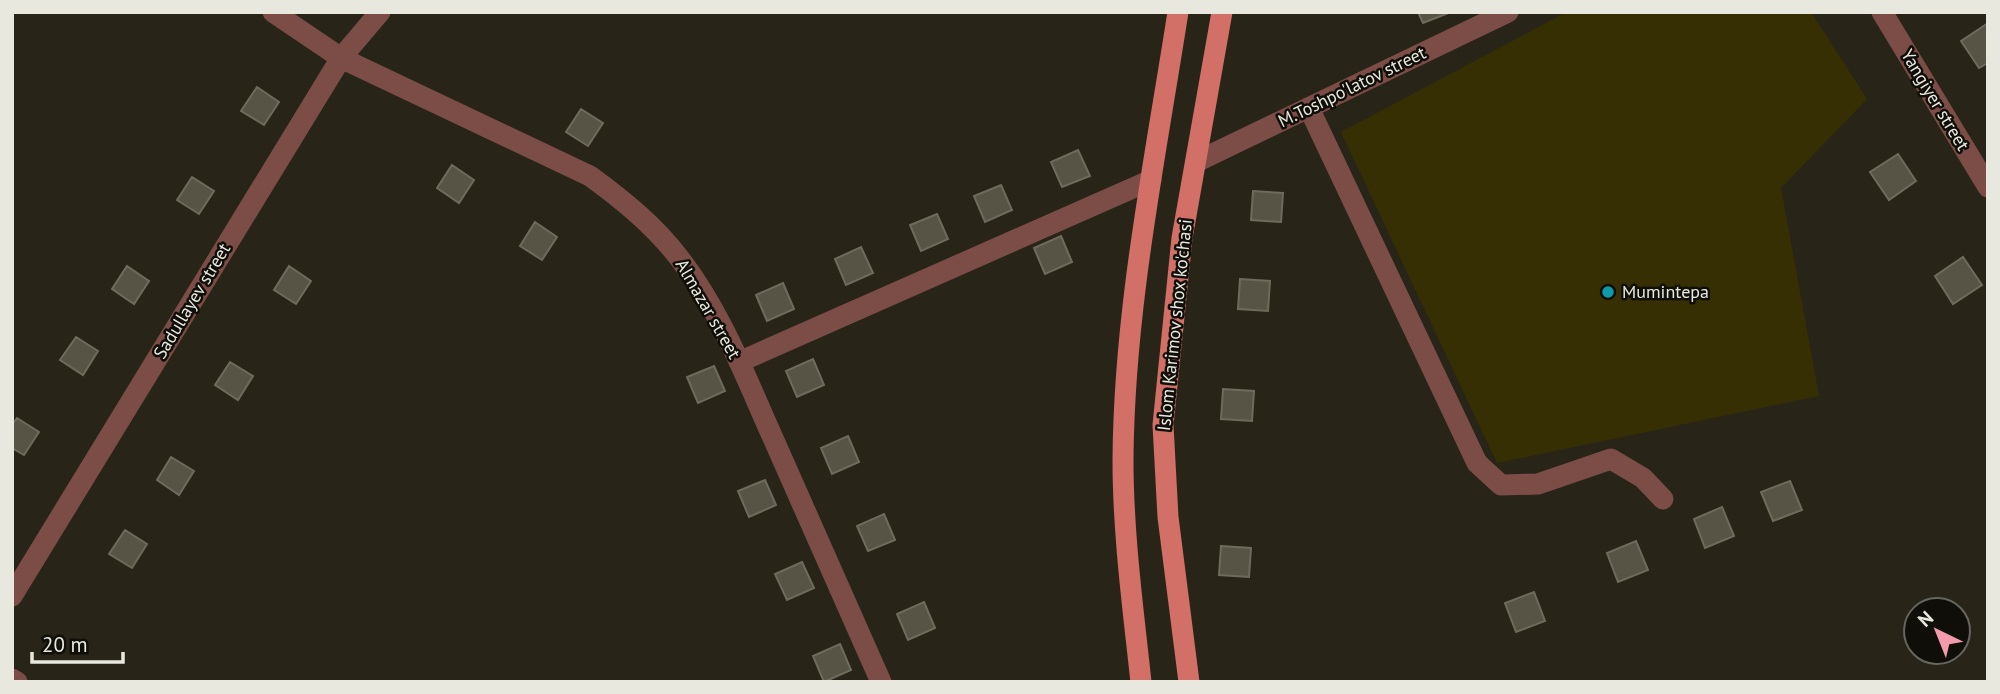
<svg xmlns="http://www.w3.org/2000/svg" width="2000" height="694" font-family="'PT Sans',sans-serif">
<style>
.green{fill:#372f04}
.building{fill:#575446;stroke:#6e6b5c;stroke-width:2}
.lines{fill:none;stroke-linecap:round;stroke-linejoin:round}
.minor{stroke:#7c4c47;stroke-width:21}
.major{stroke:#d26f67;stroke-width:21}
.culture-dot{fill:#0f9aa8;stroke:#0f0e08;stroke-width:2.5}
.labels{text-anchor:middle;stroke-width:5;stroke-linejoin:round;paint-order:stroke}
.street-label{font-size:18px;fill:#e9e8df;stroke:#0f0e08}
.poi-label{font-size:18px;fill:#e9e8df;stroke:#0f0e08;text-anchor:start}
</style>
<rect width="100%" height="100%" fill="#282518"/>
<path class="green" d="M1567 12H1811L1867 99 1781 188 1819 396 1497 463 1341 132Z"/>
<path class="building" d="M1418 12H1451L1423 23Z
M1988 23V63L1979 68 1961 41Z
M257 87 279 102 264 125 241 111Z
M581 109 603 123 588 146 566 132Z
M1078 150 1090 176 1062 187 1051 162Z
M1898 154 1916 181 1889 200 1870 172Z
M452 165 474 180 459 203 437 188Z
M192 177 214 191 199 214 177 200Z
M1001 185 1012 210 985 222 974 196Z
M1253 191 1283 193 1281 222 1251 220Z
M937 214 948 239 921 251 910 225Z
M535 222 557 237 542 260 520 246Z
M1061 236 1072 262 1045 274 1034 248Z
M861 247 873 273 846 285 835 259Z
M1963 257 1982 285 1953 304 1935 276Z
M127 266 149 281 134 304 112 289Z
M289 266 311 281 296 304 274 290Z
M1240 279 1270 281 1268 311 1238 309Z
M783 283 794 309 767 321 756 295Z
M76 337 98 351 83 375 60 360Z
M813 359 824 385 797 397 786 371Z
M230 362 253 376 238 400 215 385Z
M714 366 725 391 698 403 687 377Z
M1223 389 1254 391 1252 421 1221 419Z
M17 418 39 432 24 455 12 448V425Z
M848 436 859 462 832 474 821 448Z
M171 457 194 471 179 495 157 480Z
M765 480 776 505 749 517 738 491Z
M1790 481 1802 510 1773 521 1761 492Z
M1722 507 1734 536 1705 548 1694 519Z
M884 514 895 540 868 551 857 526Z
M125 530 147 544 132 568 109 554Z
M1636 541 1648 570 1618 582 1607 553Z
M1221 546 1251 548 1249 577 1219 575Z
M802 562 814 588 787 600 775 574Z
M1534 592 1545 621 1516 632 1505 603Z
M924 602 935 628 908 640 897 614Z
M840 644 851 670 824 682 813 656Z"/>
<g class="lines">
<path class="minor" d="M273 12 341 58 590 176C623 200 655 226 680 259 721 312 746 378 773 438 809 519 845 601 881 682
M1882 12 1988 187
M1309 108 1477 463 1501 485 1538 484 1611 459 1643 478 1663 499
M1196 162 1508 12
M739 362 1151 180
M12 596 341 58 380 12
M12 679 17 682"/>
<path class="major" d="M1141 682C1133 608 1123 534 1123 460 1124 310 1155 160 1178 12
M1189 682 1168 517 1163 425 1182 238 1222 12"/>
</g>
<circle class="culture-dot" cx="1608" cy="292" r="7"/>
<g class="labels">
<g class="street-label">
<text transform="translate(1352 87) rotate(-26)" y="6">М.Toshpo'latov street</text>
<text transform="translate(1935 100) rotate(59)" y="6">Yangiyer street</text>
<text transform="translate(192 301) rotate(-59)" y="6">Sadullayev street</text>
<text transform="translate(708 309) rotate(60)" y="6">Almazar street</text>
<text transform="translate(1175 325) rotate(-84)" y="6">Islom Karimov shox ko'chasi</text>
</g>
<g class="poi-label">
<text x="1622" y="298">Mumintepa</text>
</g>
</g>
<rect width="2000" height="694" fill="none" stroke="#e9e8df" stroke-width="28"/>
<g transform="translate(1937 631) rotate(317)"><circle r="33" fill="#0f0e08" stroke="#66655e" stroke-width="2"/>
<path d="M0-5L12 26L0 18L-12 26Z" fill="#f39aac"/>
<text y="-10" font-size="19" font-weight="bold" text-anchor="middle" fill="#e9e8df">N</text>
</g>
<path d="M32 652v10h91v-10" fill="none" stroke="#e9e8df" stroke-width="3.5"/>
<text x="42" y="652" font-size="21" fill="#e9e8df" stroke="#0f0e08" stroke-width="5" paint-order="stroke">20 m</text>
</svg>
